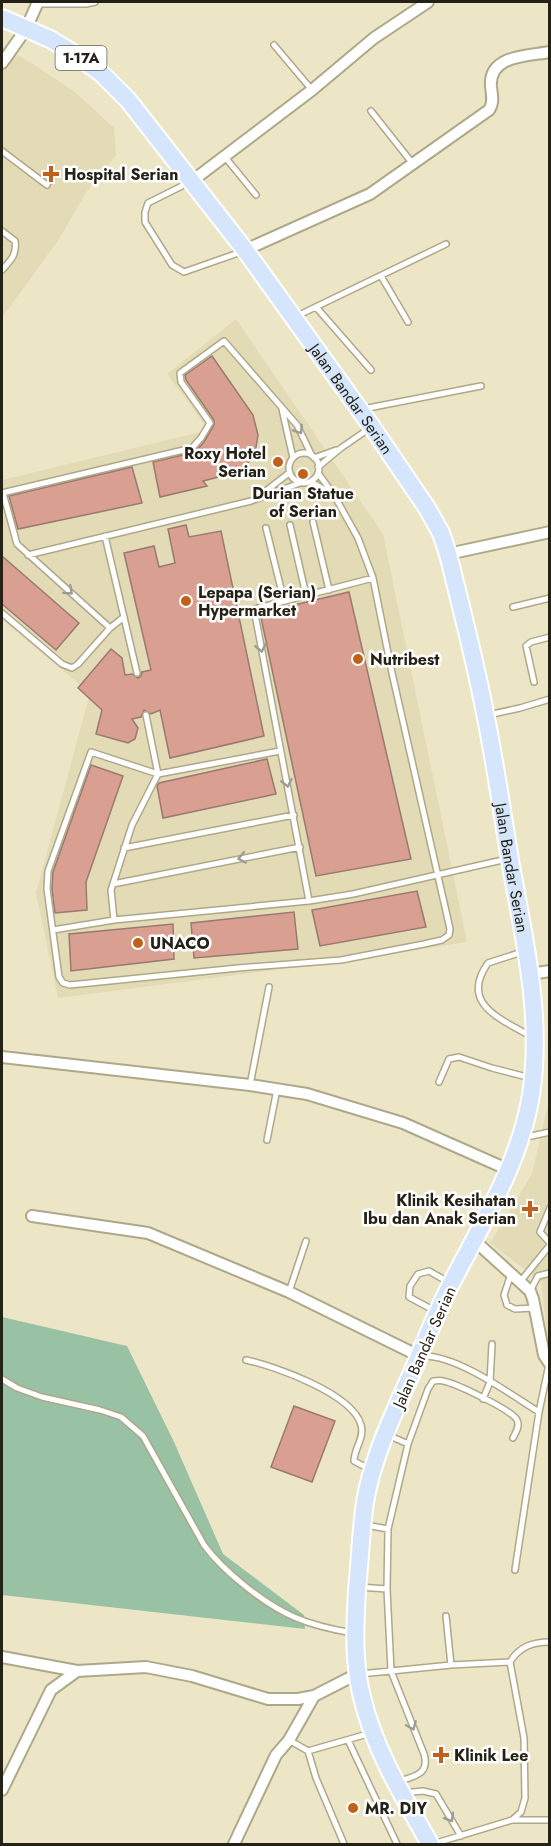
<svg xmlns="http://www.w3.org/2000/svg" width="551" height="1846" font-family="Jost,sans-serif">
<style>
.built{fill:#e3dbb5}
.green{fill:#98c2a3}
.building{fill:#d9a091;stroke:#997971;stroke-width:1.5}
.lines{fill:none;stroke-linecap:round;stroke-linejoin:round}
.lane-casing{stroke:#aea88a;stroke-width:8}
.street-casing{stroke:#aea88a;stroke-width:14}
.primary-casing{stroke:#fff;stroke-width:20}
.lane{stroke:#fff;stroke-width:5}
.street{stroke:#fff;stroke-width:10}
.primary{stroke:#d4e5fc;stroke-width:16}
.oneway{stroke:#9c9c96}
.poi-dot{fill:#c0611a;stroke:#fff;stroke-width:2}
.labels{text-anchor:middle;stroke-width:5;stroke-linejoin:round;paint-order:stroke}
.shield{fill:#fff;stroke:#66645c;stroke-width:1.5}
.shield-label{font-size:15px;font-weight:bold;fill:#242216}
.poi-label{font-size:16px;font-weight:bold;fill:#242216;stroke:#fff;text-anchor:start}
.street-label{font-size:16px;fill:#242216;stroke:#fff}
</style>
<rect width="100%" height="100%" fill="#ede6c6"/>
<path class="built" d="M2 47 30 62 75 92 114 128 116 155 85 194 59 239 2 318Z
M236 319 383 534 467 942 338 962 58 998 36 893 90 693 2 620V480L209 430 167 374Z
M549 1101V1350L541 1282 490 1243 532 1174Z"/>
<path class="green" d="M2 1317 127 1346 174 1442 223 1554 304 1615 305 1629 2 1595Z"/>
<path class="building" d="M212 356 253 415 258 435 255 453 250 461 234 473 203 481 207 486 160 497 153 462 195 452 204 442 214 425V420L186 380 185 375Z
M132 467 142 503 18 529 9 496Z
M186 525 189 537 221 531 264 736 170 758 160 710 151 714 144 710 141 717 132 719 138 728 135 739 128 743 96 734 102 710 78 688 111 649 122 658 125 675 132 674 138 678 141 676 142 672 151 670 124 553 154 546 159 567 175 563 168 529Z
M2 556 79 623 56 650 2 604Z
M349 592 411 859 316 876 260 613Z
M267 759 276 794 163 818 157 786 159 783Z
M91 765 123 776 86 882 87 910 55 913 52 889 53 872Z
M417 891 426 927 320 946 312 910Z
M294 912 298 949 194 958 191 923Z
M173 924 174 959 71 971 69 934Z
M294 1406 335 1421 312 1482 271 1467Z"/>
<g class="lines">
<g class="lane-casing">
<path id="lane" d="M38 4H86L95 2
M274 45 312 90
M371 111 413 164
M2 151 47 185
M225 157 256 195
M190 182 148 203 145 212V222L172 265 184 272 244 251
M2 231 15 241C17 255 11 260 2 270
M381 276 408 322
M316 307 371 370
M295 317 446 244
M282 409 293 458
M363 409 481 386
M289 468a15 15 0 1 1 30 0a15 15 0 1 1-30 0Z
M314 458 336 450
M318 467 341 448 370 428
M311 482 330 493
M2 493 192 448 201 438 210 423 181 382 180 373 224 341 297 425 312 456
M3 493 17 544 110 628
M258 497 289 473
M313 522 329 590
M290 525 306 595
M266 528 284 601
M105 536 137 673
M28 555 251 501 300 483
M513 607 550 598
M2 613 62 664 72 668 78 664 110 628 124 617
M534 682 526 646 531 642 550 637
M146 715 158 774 91 752 48 871 47 889 59 977 63 983 70 985 238 968 341 960 424 944 442 940 449 935 450 929 392 673 373 578 358 538 334 495 318 473
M488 715 520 708 550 699
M280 751 158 774 132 825 113 884 111 890 114 920 309 901 353 894 507 859
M124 848 294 815
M113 884 300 847
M309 901 254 609 373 578
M53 930 114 920
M525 951 488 963C459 1004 501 1019 532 1037
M439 1082 449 1059 459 1057 492 1068 531 1078
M250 1085 269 987
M522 1138 550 1132
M267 1140 277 1089
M550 1208 540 1232 550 1243
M511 1274 504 1295 507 1305 515 1309 535 1308
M520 1282 550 1245
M530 1291 538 1276 550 1273
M289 1292 306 1241
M435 1311 409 1297 410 1286 418 1274 429 1271 450 1283
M423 1356C457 1355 510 1394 539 1412
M246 1360C275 1366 353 1394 361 1425 365 1437 354 1449 354 1461L371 1470
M2 1379 17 1388 42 1397 100 1410 121 1417 143 1436 204 1545C223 1571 264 1604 294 1617 310 1624 335 1630 353 1633
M483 1399 490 1382 492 1344
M388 1435 408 1444
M366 1525 388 1529
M515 1570 539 1412 549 1364
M359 1587 387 1589
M446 1616 451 1665
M510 1662 451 1665 391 1671 387 1589 388 1529 408 1444 428 1389 433 1381C436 1381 440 1380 443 1381 455 1383 512 1410 517 1420 520 1426 516 1432 513 1438
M359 1674 391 1671 424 1754C430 1775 414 1776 397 1782
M289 1740 308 1751
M348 1740 397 1844
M403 1793 423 1791 436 1794 461 1836
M512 1820H550
M344 1844 316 1778 308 1751 371 1733
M433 1844 512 1820 521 1812 525 1798 524 1738 510 1662C519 1647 532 1642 550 1642"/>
</g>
<g class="street-casing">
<path id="street" d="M2 63 26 29 38 2
M192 181 312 90 374 38 428 2
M245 250 370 194 489 110C494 103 492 95 491 87 488 55 527 56 550 52
M448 554 550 532
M530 974 550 971
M2 1057 250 1085 307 1094 403 1123 509 1170
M32 1216 148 1233 289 1292 419 1356
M475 1241 530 1291 533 1299 544 1355 550 1364
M2 1657 77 1671 146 1667 192 1676 268 1699H298L314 1696
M2 1790 51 1690 77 1671
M234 1844 276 1755 289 1740 314 1696 357 1674"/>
</g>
<g class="primary-casing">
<g id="primary">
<path id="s1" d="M2 18 50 39 73 53 101 73 128 100 245 250 372 427 427 508 441 533 448 554C461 607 475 660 485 713 495 762 502 811 510 860 524 939 543 1015 531 1095 520 1162 483 1222 452 1282 438 1309 426 1339 414 1368 395 1411 373 1455 365 1502 361 1531 360 1560 357 1590 355 1626 353 1661 362 1697 374 1749 404 1798 430 1844"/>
</g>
</g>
<use href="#lane" class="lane"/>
<use href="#street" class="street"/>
<use href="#primary" class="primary"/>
</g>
<defs><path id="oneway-chevron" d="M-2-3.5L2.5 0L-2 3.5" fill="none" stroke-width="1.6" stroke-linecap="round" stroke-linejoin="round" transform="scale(1.5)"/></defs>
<g class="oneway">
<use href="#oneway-chevron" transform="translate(299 430) rotate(57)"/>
<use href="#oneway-chevron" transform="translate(69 591) rotate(42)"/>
<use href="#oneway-chevron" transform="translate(261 648) rotate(79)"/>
<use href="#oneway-chevron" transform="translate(287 783) rotate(78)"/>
<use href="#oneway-chevron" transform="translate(242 858) rotate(169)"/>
<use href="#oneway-chevron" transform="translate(412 1726) rotate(67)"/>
<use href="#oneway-chevron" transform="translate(450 1818) rotate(59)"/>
</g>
<g class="poi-dot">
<path d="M48 165h6v6h6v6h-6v6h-6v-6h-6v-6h6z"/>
<circle cx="278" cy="462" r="6"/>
<circle cx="303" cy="474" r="6"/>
<circle cx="186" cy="601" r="6"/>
<circle cx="358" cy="659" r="6"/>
<circle cx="138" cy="943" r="6"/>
<path d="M527 1200h6v6h6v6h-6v6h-6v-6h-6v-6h6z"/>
<path d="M438 1746h6v6h6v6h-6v6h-6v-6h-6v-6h6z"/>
<circle cx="353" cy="1808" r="6"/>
</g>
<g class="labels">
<rect class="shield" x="55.5" y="46" width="51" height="24" rx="4.5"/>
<g class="shield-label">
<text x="81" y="63">1-17A</text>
</g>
<g class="poi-label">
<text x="64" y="180">Hospital Serian</text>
<text x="266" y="459" text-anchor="end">Roxy Hotel<tspan x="266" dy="18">Serian</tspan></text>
<text x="303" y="499" text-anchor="middle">Durian Statue<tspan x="303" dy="18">of Serian</tspan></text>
<text x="198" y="598">Lepapa (Serian)<tspan x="198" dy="18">Hypermarket</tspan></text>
<text x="370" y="665">Nutribest</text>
<text x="150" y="949">UNACO</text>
<text x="516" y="1206" text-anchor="end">Klinik Kesihatan<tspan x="516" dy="18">Ibu dan Anak Serian</tspan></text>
<text x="454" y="1761">Klinik Lee</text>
<text x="365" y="1814">MR. DIY</text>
</g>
<g class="street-label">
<text dy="6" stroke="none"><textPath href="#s1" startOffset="525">Jalan Bandar Serian</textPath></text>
<text dy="6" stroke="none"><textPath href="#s1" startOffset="1029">Jalan Bandar Serian</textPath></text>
<text transform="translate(424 1347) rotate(-66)" y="6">Jalan Bandar Serian</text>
</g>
</g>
<rect width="551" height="1846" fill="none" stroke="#242216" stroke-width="6"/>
</svg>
